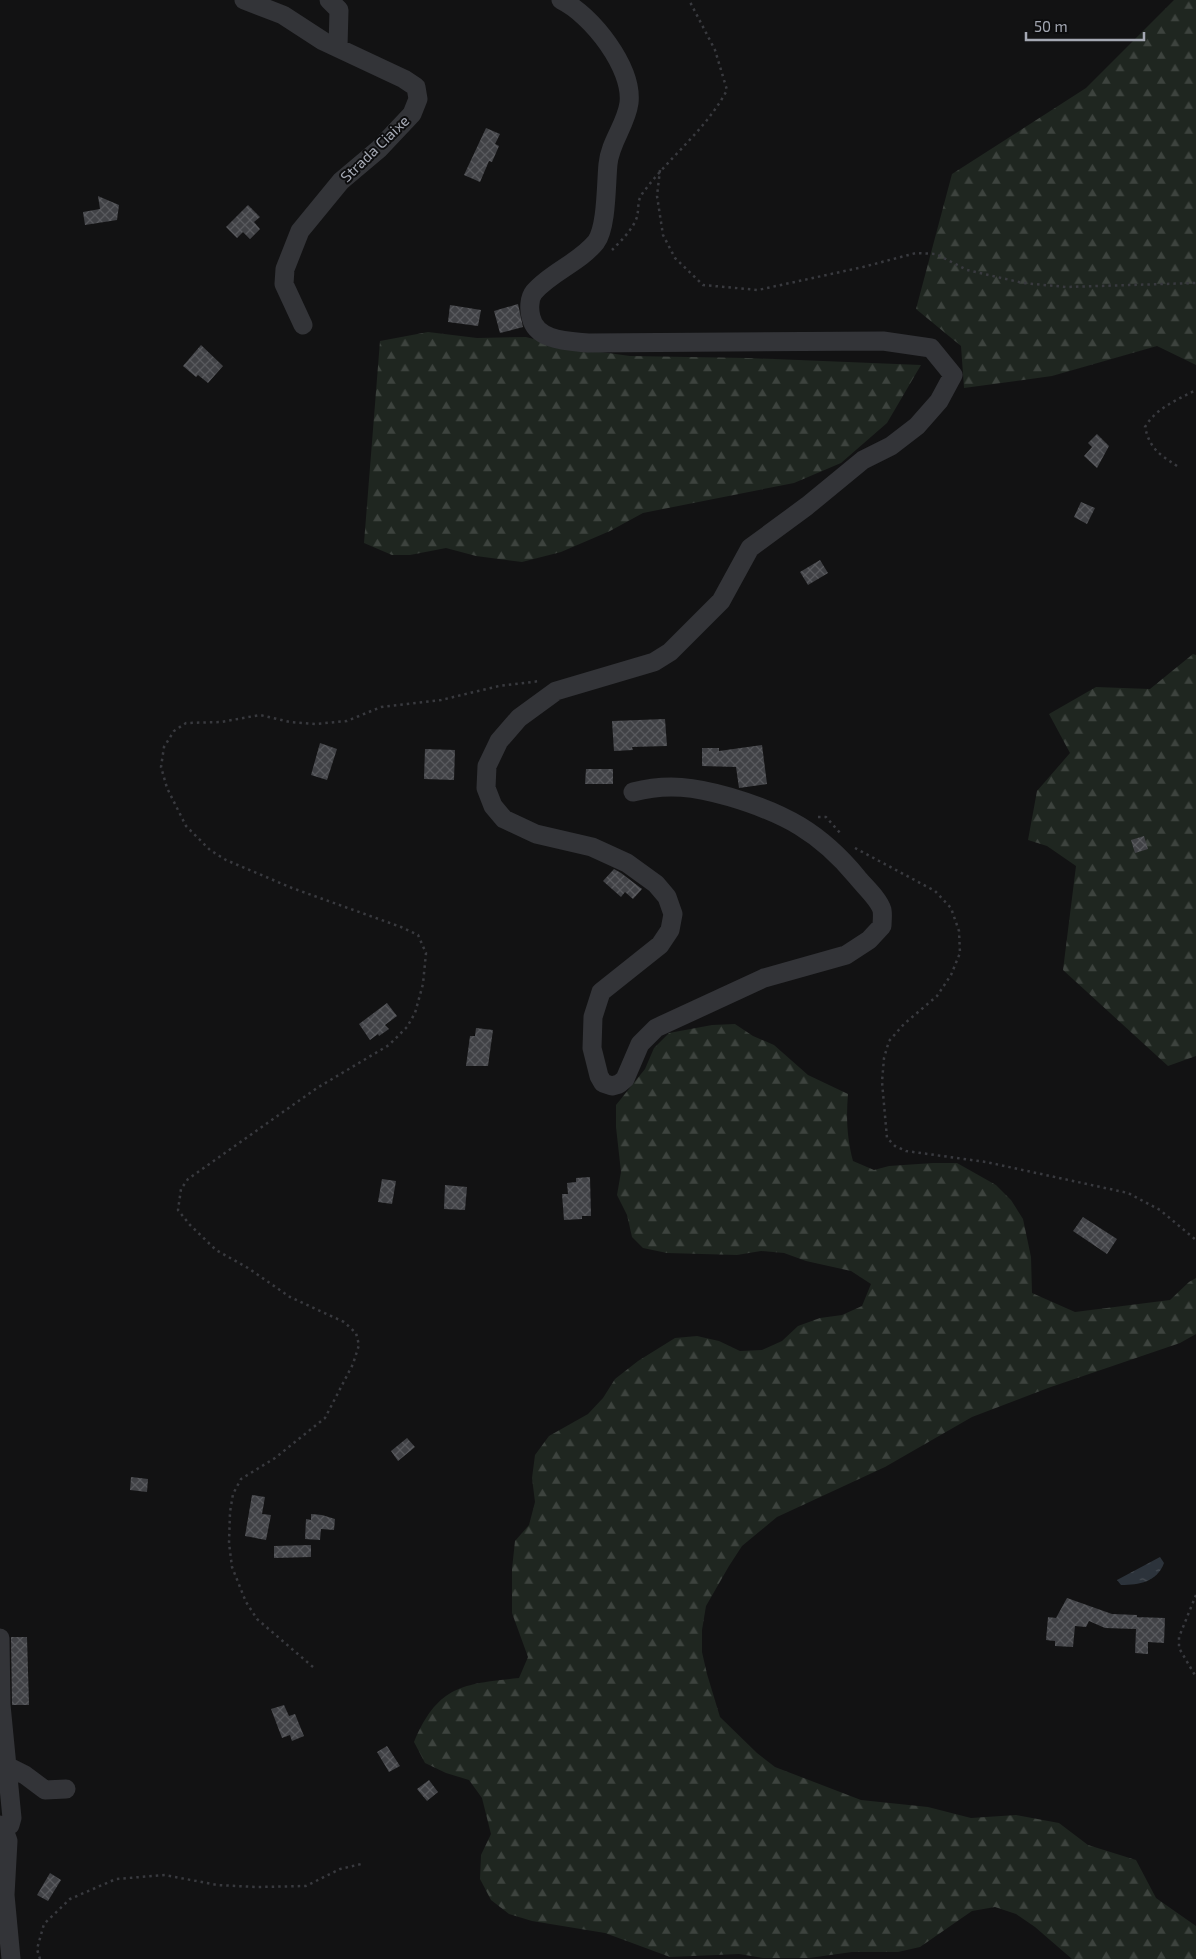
<svg xmlns="http://www.w3.org/2000/svg" width="1196" height="1959" font-family="'Exo 2',sans-serif">
<style>
.forest{fill:url(#forest-firs)}
.water{fill:url(#water-ripples)}
.building{fill:url(#building-cross-hatch)}
.lines{fill:none;stroke-linecap:round;stroke-linejoin:round}
.path{stroke:#393a3f;stroke-width:2.5;stroke-dasharray:2.5 4;stroke-linecap:butt}
.minor{stroke:#333438;stroke-width:19}
.labels{text-anchor:middle;stroke-width:4;stroke-linejoin:round;paint-order:stroke}
.street-label{font-size:15px;fill:#a4a8b3;stroke:#0d0d0e}
</style>
<defs>
<pattern id="forest-firs" width="22" height="20" patternUnits="userSpaceOnUse" patternTransform="scale(1.25)"><rect width="22" height="20" fill="#1f2620"/><path d="M5 1l3.5 6h-7zM16 11l3.5 6h-7z" fill="#3d433e"/></pattern>
<pattern id="water-ripples" width="26" height="14" patternUnits="userSpaceOnUse" patternTransform="scale(1.25)"><rect width="26" height="14" fill="#2c333b"/><path d="M2 4q2-2 4 0t4 0M15 11q2-2 4 0t4 0" fill="none" stroke="#484e55"/></pattern>
<pattern id="building-cross-hatch" width="8" height="8" patternUnits="userSpaceOnUse" patternTransform="scale(1.25)"><rect width="8" height="8" fill="#414246"/><path d="M0 0l8 8M0 8l8-8" fill="none" stroke="#595a5e"/></pattern>
</defs>
<rect width="100%" height="100%" fill="#121213"/>
<path class="forest" d="M1174 0H1196V365L1157 346 1052 376 964 388 961 346 916 309 952 174 1086 88Z
M428 332 477 338 526 337 565 347 630 356 748 358 921 365 887 423 841 463 794 483 643 513 610 531 561 552 522 562 476 556 446 548 410 555H392L364 543 380 341Z
M1193 654 1196 655V1056L1168 1066 1063 970 1076 866 1047 846 1028 840 1037 791 1070 753 1049 714 1096 687 1150 689Z
M735 1024 753 1036 774 1045 808 1075 848 1094C846 1118 847 1138 853 1161L874 1170 889 1166 933 1163H957L996 1185 1011 1200 1023 1219 1031 1257 1032 1293 1075 1312 1170 1300 1189 1282 1196 1278V1334L1180 1343 1048 1388 972 1417 885 1467 777 1517 742 1546 729 1566 706 1606 702 1630V1652L707 1674 720 1717 757 1753 775 1767 861 1800 928 1807 971 1818 1016 1815 1059 1823 1088 1845 1136 1860 1156 1898 1196 1926V1959H1072L1035 1927 1016 1914 995 1907 972 1911 920 1947 898 1952H852L809 1958H763L739 1954 670 1957 605 1933 532 1921 509 1914 491 1900 480 1879 481 1855 491 1834 482 1798 469 1780 446 1773 425 1763 414 1742C438 1685 463 1684 519 1678L528 1657 512 1613V1569L515 1541 529 1525 535 1502 532 1478 535 1455 549 1436 588 1414 603 1398 615 1379 638 1361 675 1338 697 1336 719 1341 740 1351 762 1350 782 1341 798 1326 820 1318 842 1315 862 1306 871 1284 851 1271 806 1261 784 1253 761 1251 737 1255 667 1253 643 1248 632 1237 627 1215 617 1195 621 1172 616 1127V1105L645 1069 654 1048 669 1033 712 1025Z"/>
<path class="water" d="M1160 1557 1164 1563C1157 1582 1139 1585 1121 1585L1117 1580Z"/>
<path class="building" d="M486 128 500 134 495 144 499 146 492 162 489 161 480 182 464 175Z
M98 196 119 205 117 220 85 225 83 212 100 209Z
M248 205 260 217 254 222 260 229 250 239 243 232 237 238 226 227Z
M518 304 523 327 500 333 494 311Z
M450 305 481 310 478 326 448 322Z
M201 345 223 366 208 383 198 375 196 377 183 366Z
M1097 434 1109 446 1097 468 1084 456 1092 447 1088 443Z
M1081 502 1095 508 1087 524 1074 517Z
M820 560 828 573 808 585 800 572Z
M665 719 667 746 632 747 633 750 614 751 612 721Z
M320 743 337 749 327 780 311 775Z
M762 745 767 784 739 788 736 767 702 766V748H719V751Z
M425 749 455 750 454 780 424 779Z
M586 769H613V784H585Z
M1144 836 1148 849 1135 853 1131 840Z
M614 869 621 873 642 889 633 899 625 892 621 897 603 881Z
M387 1003 397 1016 385 1025 389 1029 379 1036 378 1034 370 1040 359 1024Z
M476 1028 493 1030 488 1066H466L470 1036H475Z
M590 1177 591 1216H582V1219L564 1220 562 1194H568L567 1183 576 1182V1178Z
M382 1179 396 1181 392 1204 378 1202Z
M445 1185 467 1187 465 1210 444 1209Z
M1083 1217 1117 1239 1107 1254 1073 1231Z
M407 1438 415 1447 398 1461 391 1451Z
M131 1477 148 1479 147 1492 130 1490Z
M252 1495 265 1497 262 1514 271 1515 266 1540 245 1536Z
M311 1514 322 1515 335 1519 334 1530 321 1529 320 1540 305 1539 306 1519 311 1520Z
M311 1545V1557L274 1558V1546Z
M1067 1598 1112 1614 1137 1615 1136 1624V1617L1165 1618 1164 1643 1148 1642V1654L1135 1653 1136 1629 1105 1628 1089 1621 1086 1627 1075 1626 1073 1647 1055 1646V1641L1046 1640 1048 1617 1056 1618Z
M11 1637H27L29 1705H12Z
M284 1705 289 1716 295 1714 304 1736 292 1741 290 1735 282 1738 271 1709Z
M387 1746 400 1766 389 1772 377 1752Z
M429 1780 438 1792 427 1801 417 1789Z
M50 1873 61 1880 48 1901 37 1895Z"/>
<g class="lines">
<path class="path" d="M660 170 657 196 663 235 675 258 703 285 758 290 863 267 916 253 936 254 967 270 1023 283 1066 287 1196 283
M612 250C621 241 633 229 637 217 639 209 637 201 642 194 668 158 706 130 727 90L715 50 689 0
M1177 466C1159 454 1150 449 1145 427 1156 408 1177 400 1196 390
M818 817H826L841 834
M855 848 935 891 951 908 959 931 960 953 951 975 937 996 904 1024 889 1041 884 1058 882 1082 887 1138 895 1146 906 1151 986 1162 1128 1193 1160 1210 1196 1240
M1196 1595 1179 1637V1648L1196 1677
M313 1667 257 1619 246 1602 232 1567 229 1543 230 1512 233 1494 241 1479 275 1458 325 1418 353 1364 359 1345 356 1333 344 1322 290 1297 248 1268 216 1250 190 1225 178 1210 181 1189 188 1179 317 1088 389 1045 407 1027 415 1013 423 984 426 953 418 935 401 927 292 888 226 860 210 850 186 826 167 788 161 767 164 747 174 731 186 723 221 722 260 715 290 722 316 724 347 721 381 707 441 700 499 686 540 681
M40 1959 37 1949 44 1924 70 1899 116 1879 165 1875 217 1885 256 1887 306 1886 340 1869 361 1864"/>
<path class="minor" d="M244 0 283 15 323 41 404 79 416 87 418 99 412 114 379 149 341 181 300 231 285 269 284 284 303 325
M329 0 339 10 338 47
M561 0C592 15 633 68 629 103 626 125 610 142 608 164 606 183 607 227 596 242 579 263 551 272 534 292 529 298 529 310 531 317 536 341 568 341 588 343L883 341 931 348 953 375 939 401 917 426 891 446 863 460 807 506 750 548 721 601 670 652 654 662 556 691 519 718 499 741 487 766 486 788 493 806 504 819 536 834 592 847 627 863 656 884 667 897 673 914 670 930 660 945 601 992 593 1017 592 1048 599 1076 603 1083 612 1086 619 1084 625 1079 640 1044 656 1028 764 978 846 955 869 940 882 926C882 921 883 915 882 910 879 899 864 886 857 877 820 832 784 813 730 797 695 787 668 783 633 792
M0 1638 1 1705 12 1818 10 1825 3 1827
M7 1766 25 1775 45 1790 66 1789
M0 1825 3 1827 8 1841 5 1895 11 1959"/>
</g>
<g class="labels">
<g class="street-label">
<text transform="translate(375 149) rotate(-44)" y="5">Strada Ciaixe</text>
</g>
</g>
<path d="M1026 32v8h118v-8" fill="none" stroke="#a4a8b3" stroke-width="2.5"/>
<text x="1034" y="32" font-size="15" fill="#a4a8b3" stroke="#0d0d0e" stroke-width="4" paint-order="stroke">50 m</text>
</svg>
